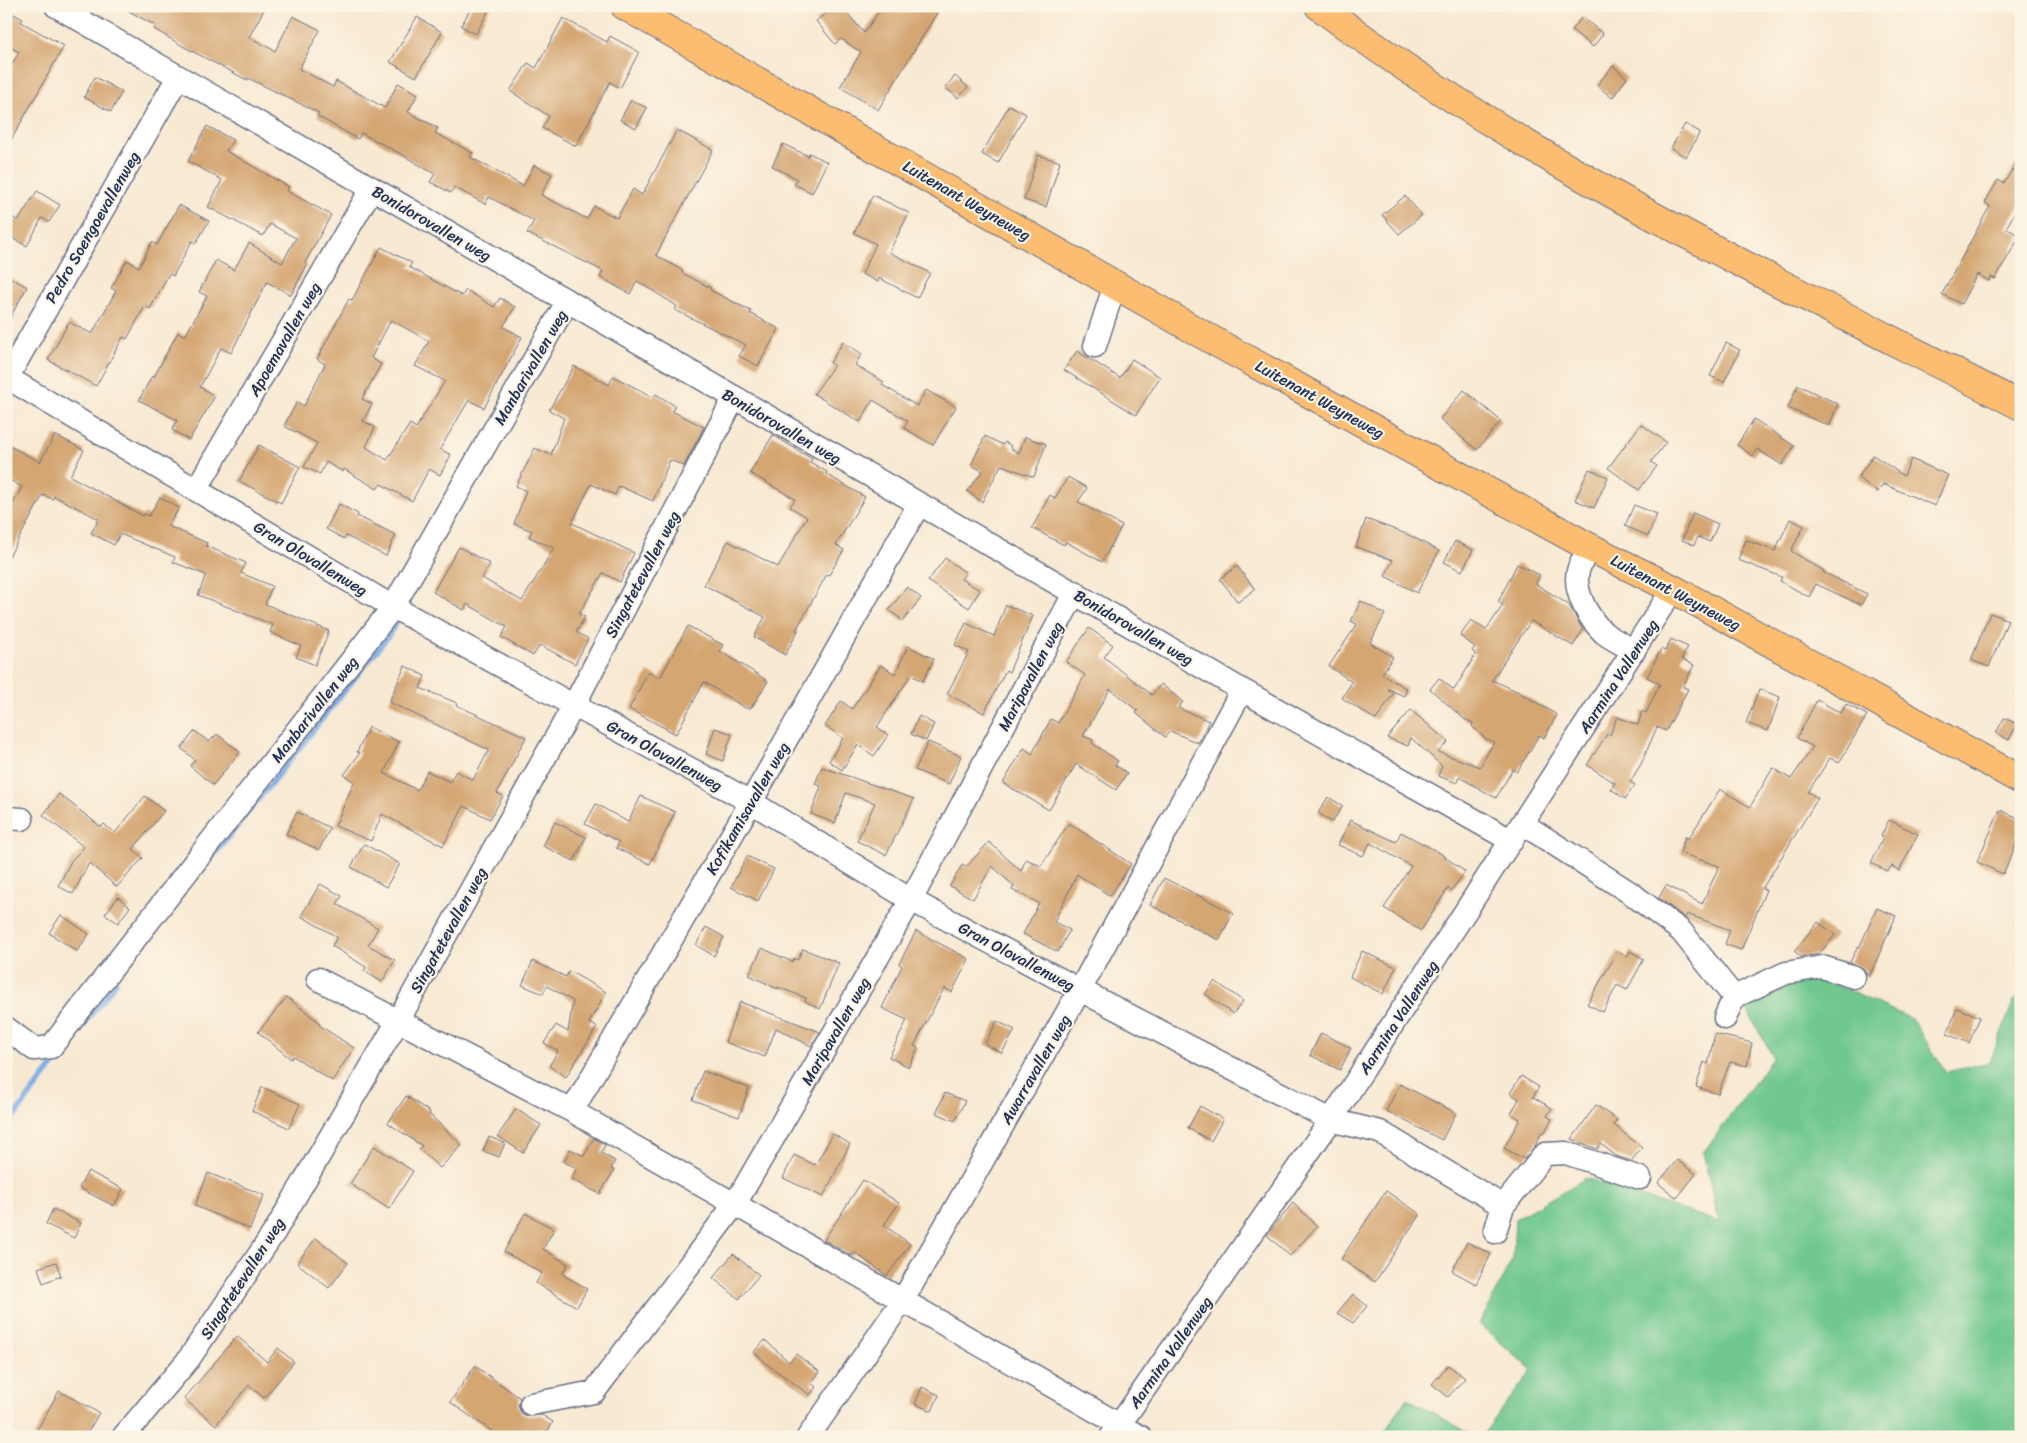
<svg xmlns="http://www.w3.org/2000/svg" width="2027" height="1443" font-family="Sriracha,sans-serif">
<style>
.green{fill:#6fc88e;stroke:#457c76}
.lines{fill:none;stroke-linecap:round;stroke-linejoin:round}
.stream{stroke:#7bafe8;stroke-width:5.5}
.building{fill:#d4a672;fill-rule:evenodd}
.minor-casing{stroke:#687087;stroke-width:25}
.major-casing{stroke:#687087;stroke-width:30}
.minor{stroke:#fff;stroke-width:22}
.major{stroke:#fcbd6f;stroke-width:28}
.labels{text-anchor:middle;stroke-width:4.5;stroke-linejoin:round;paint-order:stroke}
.street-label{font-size:16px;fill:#1b2f5e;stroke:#fcf5e5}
</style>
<rect width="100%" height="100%" fill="#fcf5e5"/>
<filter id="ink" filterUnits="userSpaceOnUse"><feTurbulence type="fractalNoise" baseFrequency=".02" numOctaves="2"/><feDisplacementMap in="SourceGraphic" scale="10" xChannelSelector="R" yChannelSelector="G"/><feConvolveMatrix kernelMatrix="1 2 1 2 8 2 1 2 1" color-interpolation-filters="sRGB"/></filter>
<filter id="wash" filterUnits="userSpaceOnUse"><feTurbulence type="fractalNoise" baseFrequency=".0096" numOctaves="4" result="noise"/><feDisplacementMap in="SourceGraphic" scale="20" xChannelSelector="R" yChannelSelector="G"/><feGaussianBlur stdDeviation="1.12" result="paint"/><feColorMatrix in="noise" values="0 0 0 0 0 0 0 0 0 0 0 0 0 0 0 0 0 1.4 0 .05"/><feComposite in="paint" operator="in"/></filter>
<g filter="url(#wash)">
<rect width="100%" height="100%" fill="#f8e9d2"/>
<path class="green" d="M1811 974 1912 1019 1946 1072 1990 1062 2014 1000 2021 996V1437H1481L1532 1370 1479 1324 1513 1258 1515 1219 1586 1178 1719 1222 1703 1153 1773 1057 1743 1003Z
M1407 1398 1476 1437H1381Z"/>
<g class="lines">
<path class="stream" d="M210 860 389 635 399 617
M6 1127 116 982"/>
</g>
<g id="blocks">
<path class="building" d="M120 6H266L249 37 275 51 293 16 320 30 299 69 333 87 336 81 385 108 398 83 418 94 408 112 438 128 435 133 473 153 470 157 523 186 534 165 552 174 541 195 587 219 594 206 617 218 633 189 642 195 677 130 713 150 656 255 683 271 682 273 711 288 710 290 751 311 750 313 779 329 758 366 739 356 746 345 675 310 677 306 637 281 630 294 600 277 603 271 527 233 534 221 489 197 485 204 454 187 451 193 430 182 435 174 399 153 361 133 358 139 317 116 319 113 248 78 247 80 186 48 154 29 156 26Z
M472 6H491L476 34 461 26Z
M834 6H841L864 33 883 6H941L878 110 840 87 861 52 841 39 835 44 816 21Z
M6 10 23 19 21 22 64 46 6 149V74L19 52 8 46 6 49Z
M417 17 442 32 416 77 390 62Z
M1582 17 1603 34 1593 47 1572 30Z
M563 18 607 42 610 36 639 52 620 88 610 82 576 146 542 128 549 116 510 91 528 63 536 68Z
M1613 66 1627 78 1612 98 1597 85Z
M955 76 968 87 958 98 945 87Z
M95 77 122 92 111 112 84 97Z
M631 100 647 108 636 128 620 120Z
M1009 105 1026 114 998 163 982 154Z
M1685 124 1700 132 1686 157 1671 148Z
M207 126 233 140 226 151 289 187 287 191 331 215 305 263 307 265 291 295 267 282 231 353 221 348 200 387 215 396 189 440 172 430 177 420 139 400 152 376 154 377 178 332 185 336 207 296 199 292 216 260 234 270 249 243 282 263 296 238 270 224 263 236 208 207 222 180 188 161Z
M783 144 808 156 809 153 827 162 812 193 794 184 797 179 772 166Z
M1038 155 1060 162 1046 207 1024 200Z
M2021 156V202L2006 228 2020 236 1995 279 1991 277 1989 281 1977 274 1961 304 1942 294 1990 206 1985 203 1998 180 2004 183Z
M37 191 60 205 49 222 42 218 27 246 6 235V227L12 217 18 221Z
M873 195 909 213 889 252 930 273 917 298 879 278 878 282 862 274 876 244 854 233Z
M1405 196 1422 215 1399 234 1382 215Z
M179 205 209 221 196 243 192 241 173 276 169 274 150 309 145 306 127 339 123 337 96 386 48 360 69 322 92 334 116 291 111 288 127 260 139 267 152 242 157 245Z
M381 247 412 263 409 267 462 296 466 290 494 307 500 298 515 307 503 327 522 337 484 408 469 400 440 449 451 455 440 475 429 469 412 501 381 484 377 489 344 469 343 472 326 462 320 474 304 467 317 443 284 426 297 402 304 406 325 364 317 359 349 299 352 300ZM391 320 429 341 415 366 445 381 416 428 410 424 387 460 366 447 375 427 363 421 372 404 362 399 381 364 371 358Z
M6 275 27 287 6 325Z
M843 342 862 354 855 365 884 382 882 385 917 406 926 390 956 407 933 445 904 428 908 421 873 400 860 422 814 394 834 365 830 363Z
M1726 343 1740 350 1724 382 1710 376Z
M1077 351 1120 378 1132 359 1160 377 1136 415 1064 370Z
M574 366 609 385 613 376 653 397 656 394 675 406 672 411 704 427 684 466 670 460 653 501 619 486 615 495 591 484 572 523 634 553 620 582 603 573 579 614 585 617 576 632 588 639 575 664 540 645 533 656 501 637 507 627 467 604 464 610 433 592 459 547 490 564 482 578 522 601 554 548 529 537 532 531 514 524 526 491 516 486 535 448 551 455 564 418 549 410Z
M1798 385 1838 404 1829 426 1788 408Z
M1464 390 1501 421 1477 450 1440 419Z
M1754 419 1794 446 1782 465 1757 449 1753 456 1737 445Z
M1641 424 1666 442 1651 462 1657 466 1639 490 1608 468Z
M55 435 84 450 70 476 143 516 144 514 149 516 160 497 179 508 168 526 207 543 206 546 246 563 241 573 272 586 265 604 329 631 315 665 296 657 301 646 270 632 273 625 198 595 206 575 173 562 175 557 120 534 114 545 91 533 99 519 54 496 53 499 43 495 6 562V516L22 487 6 478V444L40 462Z
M773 435 812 459 810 462 827 472 826 474 865 497 836 545 844 550 829 575 827 574 796 630 798 631 785 655 754 637 765 617 704 585 728 541 778 567 807 517 790 507 795 499 750 473Z
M985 436 1003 445 1005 442 1011 446 1010 448 1019 453 1025 437 1046 444 1034 477 1001 465 982 502 967 491 983 471 971 465Z
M259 445 300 467 281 503 239 481Z
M1873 455 1904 476 1911 459 1948 475 1935 506 1883 484 1878 492 1858 478Z
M1589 469 1608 477 1594 508 1575 500Z
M1068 477 1087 488 1078 502 1122 526 1102 562 1066 542 1064 545 1032 528 1050 495 1055 498Z
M339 504 358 514 357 516 396 535 386 556 346 536 344 539 326 529Z
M1634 505 1657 514 1648 536 1625 526Z
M1693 513 1718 524 1710 542 1698 537 1694 545 1682 540Z
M1366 519 1409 535 1439 551 1417 593 1385 576 1393 560 1356 547Z
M1790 519 1804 526 1791 551 1824 571 1823 572 1867 594 1861 605 1816 584 1809 597 1780 581 1782 577 1738 560 1746 540 1775 551Z
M1455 541 1473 550 1462 571 1444 562Z
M945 558 966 573 961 579 980 590 969 608 928 581Z
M1517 564 1540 575 1536 584 1569 605 1583 630 1573 646 1531 621 1492 680 1519 692 1557 715 1544 738 1539 735 1517 772 1513 769 1496 798 1459 777 1457 783 1438 776 1442 766 1411 738 1408 746 1387 738 1411 710 1448 742 1438 752 1480 767 1494 742 1486 739 1472 726 1473 723 1464 719 1430 689 1439 678 1454 690 1476 654 1472 651 1475 647 1460 636 1471 620 1486 630 1503 605 1498 602Z
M1237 566 1255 589 1238 602 1220 579Z
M907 587 921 598 903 621 889 610Z
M1361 601 1385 614 1370 643 1393 657 1382 674 1407 689 1404 696 1388 689 1393 694 1376 720 1342 698 1352 682 1329 666 1357 624 1351 621Z
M1006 605 1033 616 1009 672 1006 670 984 713 947 694 969 652 955 645 966 623 994 636Z
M1990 613 2008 620 1989 667 1971 660Z
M688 626 723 645 720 651 768 681 751 708H745L704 682 676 734 629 709 648 672 660 678Z
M1089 628 1113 645 1104 657 1152 695 1161 684 1183 702 1178 708 1209 721 1198 743 1170 731 1165 737 1136 713 1138 711 1110 689 1083 736 1093 740 1092 743 1118 761 1115 765 1127 773 1116 790 1076 764 1049 810 1003 783 1024 748 1032 754 1051 719 1058 723 1085 675 1066 662Z
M1671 639 1688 647 1681 659 1694 665 1683 687 1688 689 1666 731 1657 727 1641 764 1630 782 1635 785 1625 799 1611 789 1615 783 1587 765 1607 734 1610 735 1617 717 1638 725 1642 711 1646 713 1660 684 1647 677 1661 649 1665 651Z
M908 646 934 659 923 681 911 675 877 727 888 735 874 756 858 745 842 770 829 761 843 738 825 726 841 701 852 709 881 665 895 674Z
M405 666 425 676 420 688 457 703 456 705 526 737 497 793 503 796 490 819 464 806 443 846 382 814 371 841 335 826 354 782 344 775 360 753 357 752 369 727 399 742 384 773 417 790 427 771 450 782 456 771 473 780 489 750 389 702Z
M1759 689 1780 697 1768 731 1746 723Z
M1817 700 1841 713 1846 704 1867 715 1839 763 1830 758 1808 792 1818 798 1762 889 1766 890 1741 950 1725 944 1730 930 1687 914 1685 918 1659 898 1666 885 1702 904 1719 866 1680 853 1685 837 1689 838 1720 789 1750 807 1773 768 1791 779 1813 747 1797 738Z
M919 716 934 724 926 741 911 734Z
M2004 718 2017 724 2009 740 1996 733Z
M715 728 732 734 723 761 706 754Z
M195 731 209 742 217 734 240 752 213 785 190 766 195 760 181 748Z
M928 742 961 756 949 784 915 770Z
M822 767 914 799 886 855 857 841 875 803 846 793 835 823 811 814 821 786 815 784Z
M59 794 101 827 104 824 115 833 145 796 164 811 133 849 143 858 117 887 89 863 73 894 58 886 71 861 84 847 43 815Z
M641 796 675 812 650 864 616 848 619 842 585 824 596 804 628 822Z
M1328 797 1343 806 1332 822 1318 813Z
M2000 810 2021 819V834L2003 874 1977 862Z
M297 812 330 828 319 850 286 834Z
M1350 820 1396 842 1401 832 1440 853 1465 872 1451 891 1448 888 1421 931 1384 908 1411 866 1370 843 1363 856 1338 845Z
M1889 820 1918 834 1899 871 1892 866 1887 871 1871 863 1883 838 1881 836Z
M555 822 586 837 574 861 543 846Z
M1069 823 1131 864 1110 896 1077 874 1054 922 1070 930 1058 952 1023 934 1039 903 1012 890 1014 886 992 866 973 899 950 886 962 865 966 867 989 842 1021 871 1026 859 1041 866Z
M364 844 400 864 386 887 351 867Z
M747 856 774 869 758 901 731 887Z
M1164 878 1233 913 1219 940 1150 905Z
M320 884 342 896 337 904 378 928 368 945 395 960 382 982 364 971 366 967 332 946 337 937 301 916Z
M118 897 130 907 118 923 105 914Z
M1877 908 1896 916 1869 977 1863 968 1850 962 1858 947 1859 948Z
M61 915 89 934 77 951 49 933Z
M1818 922 1835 935 1819 954 1801 957 1794 951Z
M706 927 724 937 714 956 696 945Z
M916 931 969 959 952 992 944 988 914 1046 918 1048 909 1067 889 1057 907 1020 882 1008 902 966 899 964Z
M762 948 792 962 794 958 798 960 803 949 839 963 820 1009 805 1001 806 998 778 987V989L749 975Z
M1362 951 1396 967 1383 994 1350 977Z
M1618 951 1627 957 1630 951 1644 959 1627 990 1617 985 1603 1012 1587 1004Z
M533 961 566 977 569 971 606 992 589 1023 597 1027 566 1077 549 1066 558 1051 544 1043 556 1025 568 1032 573 1001 547 986 543 994 522 985Z
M1215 981 1243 1001 1233 1014 1205 994Z
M287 997 320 1023 319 1025 354 1048 332 1081 293 1056 291 1059 258 1032Z
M740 1002 794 1022 820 1032 811 1046 776 1028 765 1057 725 1042Z
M1957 1008 1980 1017 1969 1043 1947 1034Z
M997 1021 1015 1030 1002 1053 985 1044Z
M1321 1033 1351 1048 1340 1070 1310 1055Z
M1715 1034 1752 1043 1747 1066 1730 1062 1718 1094 1696 1087 1704 1062 1708 1064Z
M703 1071 749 1088 739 1117 693 1100Z
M1521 1076 1539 1087 1533 1097 1552 1108 1547 1116 1552 1119 1544 1133 1542 1132 1535 1146 1524 1159 1504 1148 1520 1119 1511 1114 1519 1099 1510 1093Z
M1400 1084 1456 1113 1442 1140 1386 1111Z
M262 1087 300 1104 289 1128 252 1111Z
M945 1093 965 1101 955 1121 936 1113Z
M406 1096 430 1112 429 1114 462 1145 440 1168 419 1149 422 1146 388 1123Z
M1596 1105 1617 1120 1614 1125 1642 1148 1631 1161 1616 1156 1601 1144 1597 1149 1572 1139Z
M1200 1106 1223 1119 1211 1141 1188 1128Z
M516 1109 541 1125 523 1153 498 1136Z
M833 1134 850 1144 823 1197 783 1178 794 1155 815 1165Z
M489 1137 505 1143 499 1157 483 1151Z
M594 1138 605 1145 601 1153 615 1161 611 1169 614 1170 600 1194 571 1179 577 1168 564 1162 570 1149 584 1156Z
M374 1146 413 1171 389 1209 350 1184Z
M1677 1160 1696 1174 1677 1198 1658 1183Z
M88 1171 123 1189 114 1206 79 1188Z
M208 1173 264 1195 250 1229 195 1206Z
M863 1180 899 1203 884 1225 910 1244 887 1276 854 1252 852 1256 824 1240Z
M1386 1191 1420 1214 1375 1282 1341 1259Z
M1293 1203 1317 1226 1290 1256 1267 1235Z
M53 1209 81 1223 74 1238 46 1224Z
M525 1213 554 1229 543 1249 568 1264 562 1274 587 1289 577 1307 536 1283 542 1273 504 1252Z
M316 1238 348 1263 329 1288 297 1263Z
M1467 1242 1491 1254 1476 1284 1452 1271Z
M733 1254 759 1275 739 1299 713 1278Z
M56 1262 61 1276 43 1283 38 1268Z
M1353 1294 1367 1306 1353 1323 1337 1313Z
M237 1336 267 1362 278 1348 294 1362 264 1398 249 1385 216 1425 184 1399Z
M765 1340 789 1362 796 1354 820 1372 811 1383 816 1387 810 1395 768 1365 754 1352Z
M1448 1365 1465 1378 1448 1397 1432 1384Z
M475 1366 520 1398 518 1406 521 1413 527 1416 542 1415 553 1422 544 1437H500L450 1402Z
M922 1387 939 1395 932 1411 915 1404Z
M59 1391 99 1413 85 1437H33Z"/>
</g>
</g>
<g filter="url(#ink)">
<use href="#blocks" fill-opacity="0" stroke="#687087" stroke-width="1"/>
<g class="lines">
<g class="minor-casing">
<path id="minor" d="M56 6 1242 690 1512 841
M1095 346 1115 284
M6 377 393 607 751 802 911 900 1080 990 1331 1120 1380 1132 1503 1206 1495 1232
M7 378 178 77
M196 490 372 188
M1589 547C1586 554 1580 563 1578 571 1573 592 1589 619 1604 633 1613 640 1625 645 1634 651
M6 818 22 819
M1523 824 1632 894 1681 931 1734 997 1725 1018
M318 979 572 1111 1141 1437
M1734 997 1786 973 1822 967 1854 977
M6 1028 34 1049 51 1047 393 607 567 302
M572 1111 751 802 919 504
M1503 1206 1545 1154 1566 1153 1640 1178
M531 1404 594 1392 735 1204 911 900 1075 592
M123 1437 188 1360 275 1231 398 1021 574 705 734 398
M808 1437 903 1300 1080 990 1242 690
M1111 1437 1331 1120 1673 589"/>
</g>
<g class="major-casing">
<path id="major" d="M625 6 1221 345 1589 547 1673 589 2021 780
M1319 6C1535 168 1782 283 2021 406"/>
</g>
<use href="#minor" class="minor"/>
<use href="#major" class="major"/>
</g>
</g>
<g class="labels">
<g class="street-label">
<text transform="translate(967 200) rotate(30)" y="6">Luitenant Weyneweg</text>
<text transform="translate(432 223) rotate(30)" y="6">Bonidorovallen weg</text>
<text transform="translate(92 227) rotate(-60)" y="6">Pedro Soengoevallenweg</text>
<text transform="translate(284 339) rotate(-60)" y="6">Apoemavallen weg</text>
<text transform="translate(530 367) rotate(-60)" y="6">Manbarivallen weg</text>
<text transform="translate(1320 399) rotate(29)" y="6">Luitenant Weyneweg</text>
<text transform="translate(782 426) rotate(30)" y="6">Bonidorovallen weg</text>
<text transform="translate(311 558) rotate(31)" y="6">Gran Olovallenweg</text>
<text transform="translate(642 574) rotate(-62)" y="6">Singatetevallen weg</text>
<text transform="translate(1676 592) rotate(28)" y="6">Luitenant Weyneweg</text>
<text transform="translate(1134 627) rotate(30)" y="6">Bonidorovallen weg</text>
<text transform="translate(1030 676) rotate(-62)" y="6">Maripavallen weg</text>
<text transform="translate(1618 676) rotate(-57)" y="6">Aarmina Vallenweg</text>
<text transform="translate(314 709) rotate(-52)" y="6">Manbarivallen weg</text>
<text transform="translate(665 755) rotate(29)" y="6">Gran Olovallenweg</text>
<text transform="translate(747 808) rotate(-60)" y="6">Kofikamisavallen weg</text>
<text transform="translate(448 930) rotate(-61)" y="6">Singatetevallen weg</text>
<text transform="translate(1017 956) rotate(28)" y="6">Gran Olovallenweg</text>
<text transform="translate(1398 1017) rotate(-57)" y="6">Aarmina Vallenweg</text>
<text transform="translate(835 1031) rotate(-60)" y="6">Maripavallen weg</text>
<text transform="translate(1035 1069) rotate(-60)" y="6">Awarravallen weg</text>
<text transform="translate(242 1278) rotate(-57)" y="6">Singatetevallen weg</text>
<text transform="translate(1170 1352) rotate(-55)" y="6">Aarmina Vallenweg</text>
</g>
</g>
<rect width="2027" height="1443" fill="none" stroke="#fcf5e5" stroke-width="25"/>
</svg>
